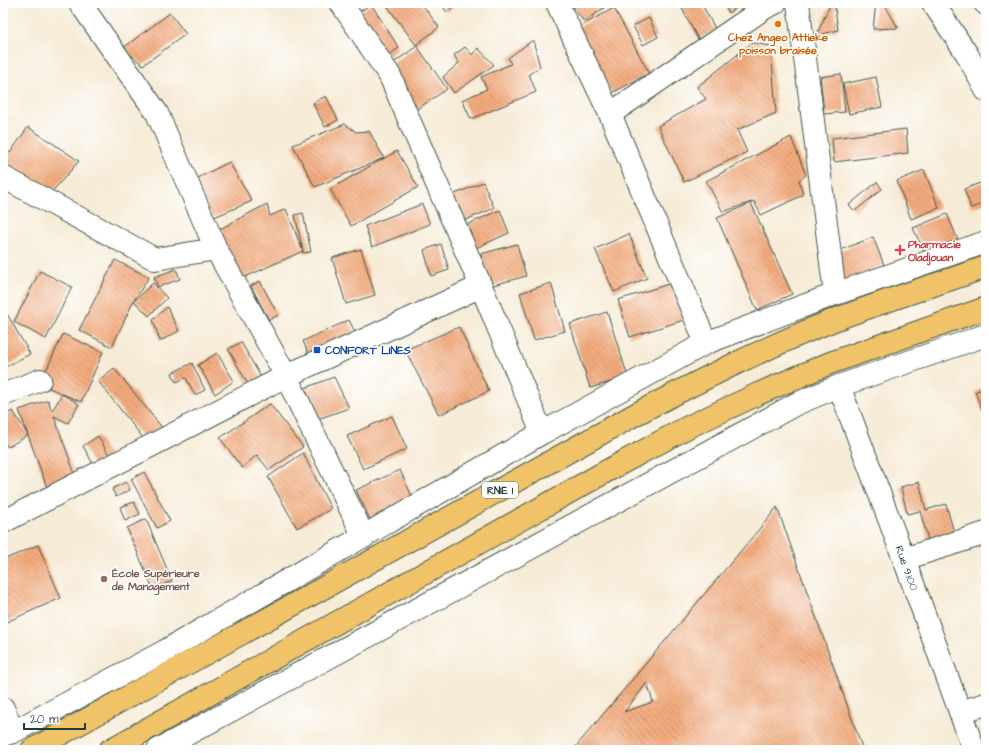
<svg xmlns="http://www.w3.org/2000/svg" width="989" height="753" font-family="'Architects Daughter',sans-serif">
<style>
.building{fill:url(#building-back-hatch);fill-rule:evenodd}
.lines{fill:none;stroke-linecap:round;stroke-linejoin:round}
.minor-casing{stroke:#3f574c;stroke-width:24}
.highway-casing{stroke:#3f574c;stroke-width:24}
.minor{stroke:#fff;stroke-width:22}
.highway{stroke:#f1c369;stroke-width:22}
.food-dot{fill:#e8710a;stroke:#fff;stroke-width:1.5}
.health-dot{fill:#e0444e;stroke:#fff;stroke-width:1.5}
.transit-dot{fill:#1a4fb4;stroke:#fff;stroke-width:1.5}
.education-dot{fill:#8d6e63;stroke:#fff;stroke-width:1.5}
.labels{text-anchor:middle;stroke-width:3;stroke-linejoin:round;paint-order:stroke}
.shield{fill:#fff;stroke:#627771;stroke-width:1}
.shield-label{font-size:10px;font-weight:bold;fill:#1f3d34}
.food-label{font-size:11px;font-weight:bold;fill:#c56008;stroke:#fff}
.health-label{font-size:11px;font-weight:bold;fill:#be3a42;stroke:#fff;text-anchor:start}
.transit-label{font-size:11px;font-weight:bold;fill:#164399;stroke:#fff;text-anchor:start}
.street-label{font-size:11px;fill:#1f3d34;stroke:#fff}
.education-label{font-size:11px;font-weight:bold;fill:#785e54;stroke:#fff;text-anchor:start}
</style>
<defs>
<pattern id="building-back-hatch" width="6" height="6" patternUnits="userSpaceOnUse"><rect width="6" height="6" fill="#f3ab7e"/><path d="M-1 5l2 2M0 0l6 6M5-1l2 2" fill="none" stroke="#c48c68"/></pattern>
</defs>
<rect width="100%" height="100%" fill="#fff"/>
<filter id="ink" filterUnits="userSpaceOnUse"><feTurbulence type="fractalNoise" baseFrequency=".025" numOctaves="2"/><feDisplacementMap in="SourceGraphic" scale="8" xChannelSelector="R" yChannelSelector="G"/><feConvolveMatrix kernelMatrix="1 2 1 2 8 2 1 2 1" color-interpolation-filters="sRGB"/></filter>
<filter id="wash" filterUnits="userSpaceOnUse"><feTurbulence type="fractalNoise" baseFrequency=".012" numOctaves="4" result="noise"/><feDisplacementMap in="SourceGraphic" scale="16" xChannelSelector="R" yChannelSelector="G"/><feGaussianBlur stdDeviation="0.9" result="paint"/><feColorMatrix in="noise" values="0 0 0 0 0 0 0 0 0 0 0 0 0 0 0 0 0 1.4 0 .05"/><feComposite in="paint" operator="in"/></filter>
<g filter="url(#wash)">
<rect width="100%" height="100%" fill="#f6ebd6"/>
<g id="blocks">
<path class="building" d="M385 3H421L439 27 416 45Z
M440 3H460L447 12Z
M571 3H611L584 22Z
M679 3H701L716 30 698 39Z
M722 3H743L729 13Z
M831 3H839L835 9 838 30 816 36Z
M876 3H884L898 28 873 29Z
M371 4 399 48 387 56 359 12Z
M614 8 649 73 612 93 577 28Z
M170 13 186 34 143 65 123 48Z
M649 18 658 37 643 45 633 26Z
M533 40 540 67 529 74 536 92 471 119 462 100 487 89 481 77 511 64 508 58Z
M752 43 771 46 776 113 737 130 747 152 684 182 658 126 706 99 697 87Z
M417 46 447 89 411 113 389 66Z
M465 47 472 55 478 48 494 65 454 93 443 77 459 63 454 55Z
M841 74 845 112 824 114 820 77Z
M876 77 882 107 849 114 843 84Z
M326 96 338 120 325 127 313 103Z
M345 124 356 132 369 131 384 158 315 187 293 145Z
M28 127 79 161 50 194 3 173V149L10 153Z
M906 129 908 153 834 162 832 138Z
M791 137 806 175 799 180 803 195 761 215 754 201 723 212 706 181Z
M397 151 418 187 351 226 330 189Z
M229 162 252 201 212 218 194 180Z
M924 170 939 208 911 219 897 181Z
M483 182 494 208 459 223 448 197Z
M877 182 882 189 855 211 849 205Z
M983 182 986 191V203L971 208 964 189Z
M751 203 792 294 757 310 717 218Z
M267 204 270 216 286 209 303 251 295 215 303 213 311 252 303 253V251L243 278 216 231Z
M422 204 430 224 372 247 365 226Z
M500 210 509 233 476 248 466 225Z
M947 214 958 240 925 254 913 228Z
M629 234 647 278 614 292 595 249Z
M873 237 884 265 843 283 831 254Z
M441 244 449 270 431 276 424 250Z
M517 244 526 276 490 286 481 254Z
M361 249 375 295 346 304 332 258Z
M115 260 149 277 133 302 112 347 79 330Z
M176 269 180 279 158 287 154 277Z
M40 271 72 287 46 339 14 322Z
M260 281 278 315 269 320 251 286Z
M153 283 167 298 149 316 134 301Z
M551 283 565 331 534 340 520 293Z
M672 283 684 320 630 337 618 300Z
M3 307 30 354 3 368Z
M167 307 179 331 160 341 153 320Z
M607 312 628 377 590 388 570 324Z
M349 320 357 336 310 357 303 341Z
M459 327 489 391 439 415 405 350Z
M63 334 103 352 81 402 40 384Z
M241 342 262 379 249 386 228 349Z
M217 353 234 381 215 394 198 365Z
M192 363 205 390 195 395 186 378 176 382 172 373Z
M114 368 164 430 147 443 98 381Z
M334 377 349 408 315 420 302 389Z
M986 387V420L975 392Z
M62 394 79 404 68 423 54 416 78 483 49 493 28 435 8 447 3 441V415L13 411 28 435 19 410 48 400 52 411Z
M270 404 303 447 269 470 257 455 242 468 220 438Z
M392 416 407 449 363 469 347 436Z
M98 436 113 462 97 471 83 446Z
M303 453 331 509 297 528 268 477Z
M400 470 416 505 373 526 356 490Z
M144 472 170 521 157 528 131 479Z
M126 482 130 490 116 497 112 489Z
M919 482 926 510 946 504 955 536 929 543 920 511 907 514 901 487Z
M134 502 140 514 125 521 120 507Z
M777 507 863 750H573L766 521ZM647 683 653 702 624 712Z
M146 519 172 581 153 589 127 528Z
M38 545 61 598 4 623 3 619V560Z"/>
</g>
</g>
<g filter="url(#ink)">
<use href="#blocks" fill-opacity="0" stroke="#3f574c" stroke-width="1"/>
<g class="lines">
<g class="minor-casing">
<path id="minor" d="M80 3 157 113 216 249 286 376 364 537
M341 3 390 76 481 286 542 433
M557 3 610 114 706 343
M798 3 835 294
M933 3 967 54 986 90
M985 3 986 4
M610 114 763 9 775 3
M3 177 155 259 216 249
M839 386 904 559 974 750
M3 395 40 380
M3 522 286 376 481 286
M904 559 986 533
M3 708 13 732
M960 712 986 704
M3 735 13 732 165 651 542 433 706 343 835 294 986 242
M158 750 796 404 839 386 986 335"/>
</g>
<g class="highway-casing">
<path id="highway" d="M32 750 636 414C701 380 766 347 834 320 884 301 935 285 986 267
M110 750 605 472 688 427 758 394 830 363 986 308"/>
</g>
<use href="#minor" class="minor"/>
<use href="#highway" class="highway"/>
</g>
</g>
<circle class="food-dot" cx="778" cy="24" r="4"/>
<path class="health-dot" d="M898 244h4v4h4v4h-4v4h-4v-4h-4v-4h4z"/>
<rect class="transit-dot" x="313" y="346" width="8" height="8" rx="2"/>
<circle class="education-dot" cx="104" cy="579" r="4"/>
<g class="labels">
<rect class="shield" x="482" y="482" width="36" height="16" rx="3"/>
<g class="shield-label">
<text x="500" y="494">RNIE 1</text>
</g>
<g class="food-label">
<text x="778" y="41">Chez Angeo Attieke<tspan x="778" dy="13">poisson braisée</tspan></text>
</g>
<g class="health-label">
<text x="908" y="248">Pharmacie<tspan x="908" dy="13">Oladjouan</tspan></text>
</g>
<g class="transit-label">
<text x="325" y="354">CONFORT LINES</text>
</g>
<g class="street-label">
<text transform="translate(907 568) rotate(70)" y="4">Rue 9.100</text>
</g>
<g class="education-label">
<text x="112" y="577">École Supérieure<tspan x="112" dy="13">de Management</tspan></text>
</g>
</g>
<rect width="989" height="753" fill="none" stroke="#fff" stroke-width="16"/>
<path d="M24 723v6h61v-6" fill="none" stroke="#1f3d34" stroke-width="2"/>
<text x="30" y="723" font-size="12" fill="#1f3d34" stroke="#ffffff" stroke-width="3" paint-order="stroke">20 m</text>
</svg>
